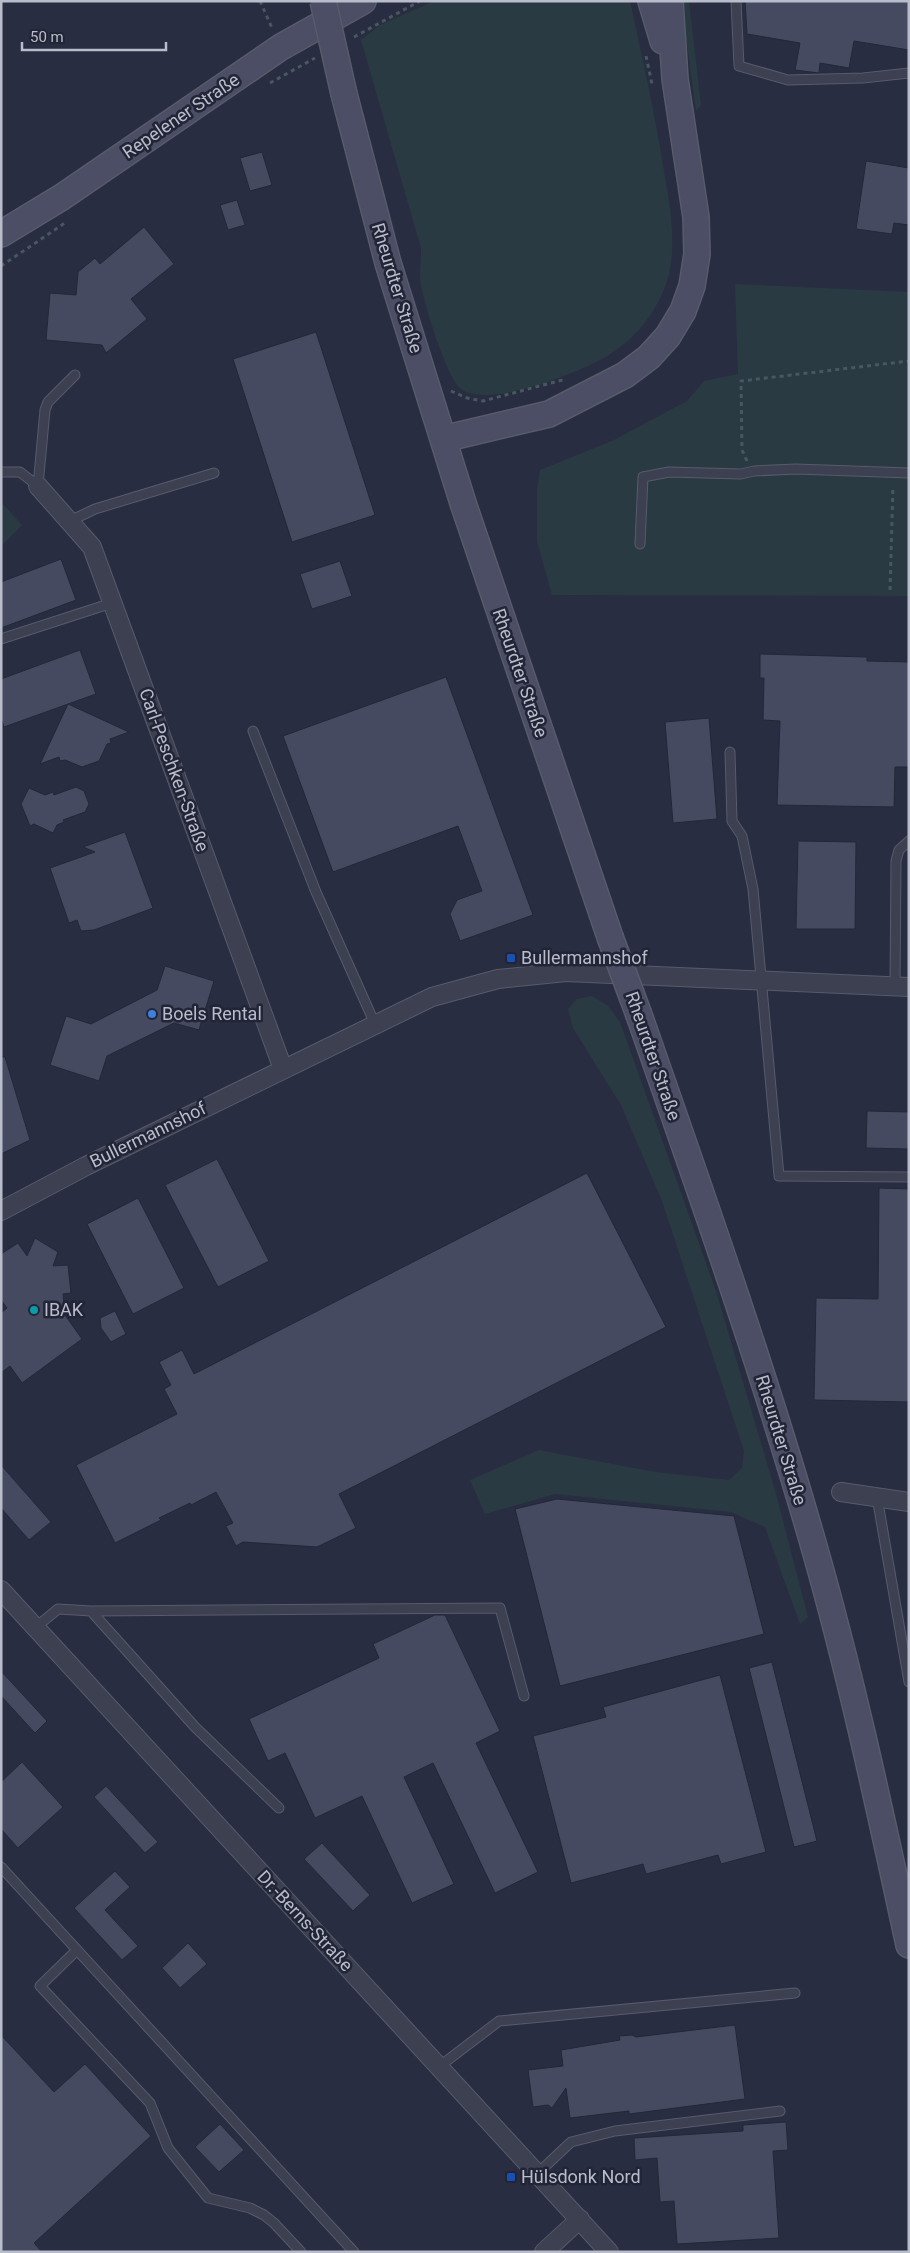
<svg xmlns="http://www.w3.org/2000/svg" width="910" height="2253" font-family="Roboto,sans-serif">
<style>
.green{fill:#2a3a42}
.building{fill:#454a61;stroke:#232738}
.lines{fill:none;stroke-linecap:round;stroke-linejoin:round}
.service-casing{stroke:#575b6b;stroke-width:11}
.minor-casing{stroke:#575b6b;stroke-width:20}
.secondary-casing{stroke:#575b6b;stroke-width:28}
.path{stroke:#49575f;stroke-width:3;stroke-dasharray:4 4;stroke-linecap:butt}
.service{stroke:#3c4051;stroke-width:9}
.minor{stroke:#3c4051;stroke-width:18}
.secondary{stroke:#4b4e64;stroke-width:25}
.secondary-bridge-casing{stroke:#575b6b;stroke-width:28;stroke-linecap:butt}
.secondary-bridge{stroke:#4b4e64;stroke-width:25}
.transit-dot{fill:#1a4fb4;stroke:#212536;stroke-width:2}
.shop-dot{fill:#3f7fe0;stroke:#212536;stroke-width:2}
.culture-dot{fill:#0f9aa8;stroke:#212536;stroke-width:2}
.labels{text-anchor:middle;stroke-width:5;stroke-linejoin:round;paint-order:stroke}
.street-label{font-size:18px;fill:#b9bccb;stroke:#212536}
.poi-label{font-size:18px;fill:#b9bccb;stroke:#212536;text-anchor:start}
</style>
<rect width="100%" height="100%" fill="#282d41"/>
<path class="green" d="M434 1H630C642 56 654 110 663 165 669 200 677 239 669 274 663 298 649 321 631 338 619 349 604 359 590 365 565 377 483 409 460 388 446 376 422 298 420 279 420 269 421 258 421 248L361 40 380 25Z
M681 1H689L701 105 696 111Z
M735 284 909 292V596L552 595 537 541V489L540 470 614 440 655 418 687 401 704 381 738 374Z
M1 502 22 525 1 546Z
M592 996 608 1006 620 1022 716 1291 775 1490 808 1617 800 1624 765 1527 731 1512 555 1494 485 1514 470 1480 539 1450 655 1472 729 1480 742 1468 744 1451 662 1201 621 1105 573 1028 568 1009 577 999Z"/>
<path class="building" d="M745 1H909V50L854 41 849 68 820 63 819 73 795 70 800 43 747 34Z
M262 152 272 185 250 191 240 158Z
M866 161 909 168V225L894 223 892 234 856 229Z
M237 200 245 225 228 230 220 205Z
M144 227 174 264 131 299 147 319 106 353 102 345 46 340 50 293 76 295 78 272 95 258 100 264Z
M316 332 375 515 292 542 233 359Z
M61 559 76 600 1 628V582Z
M340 561 352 596 312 609 300 574Z
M80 650 96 694 4 727 1 718V679Z
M760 654 867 657V661L909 662V767H895L894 807 777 805 780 721 763 720 764 678H760Z
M446 677 533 915 460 941 450 914 457 900 482 891 458 826 333 872 283 736Z
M68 704 129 732 110 739 111 743 107 744 99 761 82 767 65 760 60 761 59 757 40 764Z
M709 718 717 819 673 823 665 722Z
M76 787 84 791 89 804 85 812 63 820 64 822 57 825 53 833 34 824 30 826 21 804 29 788 45 795 53 792 54 795Z
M125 832 153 908 94 930 81 931 77 920 69 923 50 868 95 852 83 847Z
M798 841 856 842 855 929H796Z
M165 966 214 981 199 1030 174 1023 107 1056 99 1081 50 1065 66 1016 91 1024 157 990Z
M1 1057H5L30 1140 1 1154Z
M867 1111 909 1112V1149L866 1148Z
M217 1159 269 1261 218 1287 165 1185Z
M587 1173 666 1327 339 1494 356 1528 317 1547 243 1542 236 1546 226 1526 233 1523 216 1492 191 1505 190 1503 159 1518 161 1520 115 1543 76 1465 177 1414 164 1389 171 1385 159 1362 182 1350 194 1374Z
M879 1188 909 1189V1402L814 1400 816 1298 878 1299Z
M138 1198 184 1288 133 1314 87 1224Z
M35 1238 58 1252 53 1266 68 1265 71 1293 63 1294 65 1315 82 1339 22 1383 10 1366 1 1373V1313L7 1308 1 1300V1254L18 1243 27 1256Z
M115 1311 126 1334 111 1342 101 1328 100 1318Z
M1 1465 51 1522 29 1540 1 1508Z
M557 1499 734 1516 764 1634 560 1686 515 1509Z
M435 1615H445L500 1731 476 1743 538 1872 495 1893 433 1763 404 1777 454 1884 412 1903 362 1796 315 1818 285 1753 268 1761 249 1719 379 1658 373 1644Z
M772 1662 817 1841 794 1847 749 1668Z
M1 1671 47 1721 35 1733 1 1696Z
M720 1675 766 1852 721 1864 718 1855 646 1874 643 1864 571 1883 533 1736 606 1717 603 1707Z
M22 1762 63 1807 18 1848 1 1829V1782Z
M106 1786 158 1842 145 1853 94 1797Z
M322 1843 370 1895 353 1911 304 1859Z
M115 1871 130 1887 105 1910 138 1946 122 1960 74 1908Z
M188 1943 207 1964 180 1988 162 1968Z
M735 2025 745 2099 629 2114V2111L570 2118 566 2088 552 2108 548 2105 533 2107 528 2070 563 2066 561 2050 620 2040 619 2036 632 2035 636 2037Z
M1 2035 54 2092 85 2064 151 2136 34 2243 42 2252H1Z
M786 2122 788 2150 773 2151 779 2238 677 2244 674 2201 660 2202 657 2158 635 2160 634 2138 743 2131V2125Z
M220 2124 244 2150 219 2172 195 2147Z"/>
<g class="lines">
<g class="service-casing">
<path id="service" d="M736 1 739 66 788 80 863 78 909 73
M1 472H20L38 486 45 410 48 402 75 375
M70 521 95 509 214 473
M640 544 643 477 669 472 741 474 754 471 796 469 909 473
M1 639 112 603
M253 731 316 892 375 1024
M730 752 732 821 742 836 753 889 779 1176 909 1177
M895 986 896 861 899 850 909 841
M877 1497 909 1682
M91 1611 195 1727 279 1808
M36 1627 58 1609 91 1611 500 1608 524 1696
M1 1867 354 2252
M77 1950 40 1986 150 2103 168 2148 208 2198 250 2208 264 2215 274 2223 301 2252
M440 2066 499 2021 795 1993
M538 2173 571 2142 615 2131 780 2111"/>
</g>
<g class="minor-casing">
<path id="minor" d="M38 486 92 547 283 1069
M1 1211 86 1166 432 997 498 979 566 972 909 987
M841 1492 909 1502
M1 1590 609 2252
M544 2252 580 2219"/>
</g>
<g class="secondary-casing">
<path id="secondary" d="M651 1 663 41
M344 94 388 263 463 503 610 937
M1 234 62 197 281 47 363 1
M443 439 549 414 625 375 649 357 668 336 683 311 692 286 697 254 696 217 675 79 670 1
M639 1015C700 1190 762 1365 813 1543 851 1675 880 1811 909 1945"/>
</g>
<path class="path" d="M260 1 272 28
M354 37 420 1
M646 56 652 84
M270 83 315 58
M1 266 65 223
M451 391 467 398 483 401 566 379
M747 461 742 450 741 381 909 361
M890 590 893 486"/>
<use href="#service" class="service"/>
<use href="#minor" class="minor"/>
<use href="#secondary" class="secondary"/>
<g class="secondary-bridge-casing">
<path id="secondary-bridge" d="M323 1 344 94
M610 937 639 1015"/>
</g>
<use href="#secondary-bridge" class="secondary-bridge"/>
</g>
<g class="transit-dot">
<rect x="506" y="953" width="10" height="10" rx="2.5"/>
<rect x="506" y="2172" width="10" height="10" rx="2.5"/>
</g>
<circle class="shop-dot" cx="152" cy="1014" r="5"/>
<circle class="culture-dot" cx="34" cy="1310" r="5"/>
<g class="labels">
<g class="street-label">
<text transform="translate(181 116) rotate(-34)" y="6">Repelener Straße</text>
<text transform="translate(397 288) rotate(73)" y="6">Rheurdter Straße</text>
<text transform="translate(520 673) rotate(71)" y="6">Rheurdter Straße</text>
<text transform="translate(174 770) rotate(70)" y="6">Carl-Peschken-Straße</text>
<text transform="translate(653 1056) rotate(71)" y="6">Rheurdter Straße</text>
<text transform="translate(148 1135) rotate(-26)" y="6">Bullermannshof</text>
<text transform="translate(781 1440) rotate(73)" y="6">Rheurdter Straße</text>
<text transform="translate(305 1921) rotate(47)" y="6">Dr.-Berns-Straße</text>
</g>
<g class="poi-label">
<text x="521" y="964">Bullermannshof</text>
<text x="162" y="1020">Boels Rental</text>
<text x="44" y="1316">IBAK</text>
<text x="521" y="2183">Hülsdonk Nord</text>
</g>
</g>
<rect width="910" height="2253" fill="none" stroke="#b9bccb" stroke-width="5"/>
<path d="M22 42v8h144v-8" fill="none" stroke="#b9bccb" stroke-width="2.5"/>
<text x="30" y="42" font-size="15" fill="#b9bccb" stroke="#212536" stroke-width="4" paint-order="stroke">50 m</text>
</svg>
